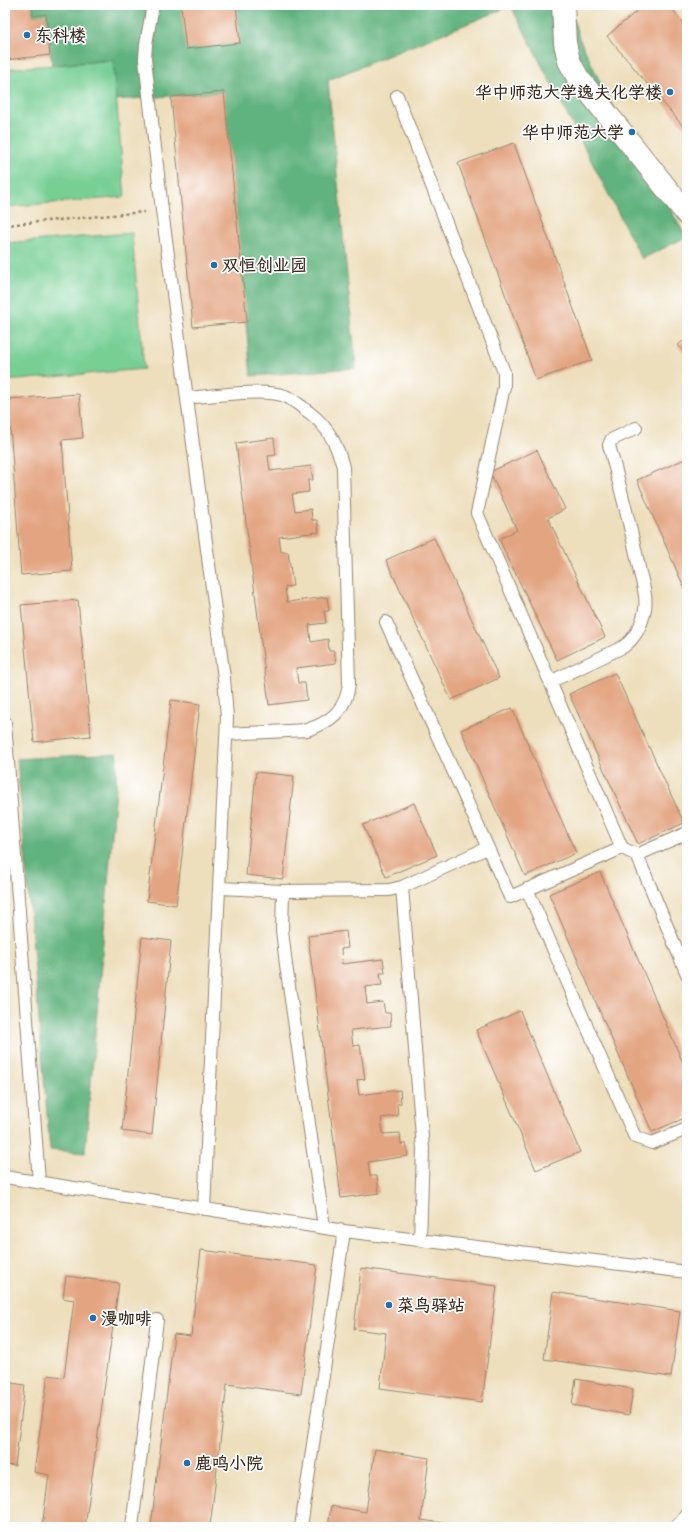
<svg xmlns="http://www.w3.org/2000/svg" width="692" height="1532" font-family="Caveat,'LXGW WenKai TC',sans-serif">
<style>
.green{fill:#77cf94;stroke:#597c59}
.forest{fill:#61b27e;stroke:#4e6e4e}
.building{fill:#e3a481}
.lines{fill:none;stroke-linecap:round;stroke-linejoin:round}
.lane-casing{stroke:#94846d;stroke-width:14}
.street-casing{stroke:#94846d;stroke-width:24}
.path{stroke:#94846d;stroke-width:2.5;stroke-dasharray:3 3;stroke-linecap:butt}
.lane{stroke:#fff;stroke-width:12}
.street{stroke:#fff;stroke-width:22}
.poi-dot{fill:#1f6fb2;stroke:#fff;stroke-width:1.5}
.labels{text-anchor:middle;stroke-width:3.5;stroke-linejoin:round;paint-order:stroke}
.poi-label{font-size:17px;font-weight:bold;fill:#3b2a1e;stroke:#fff;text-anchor:start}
</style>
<rect width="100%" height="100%" fill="#fff"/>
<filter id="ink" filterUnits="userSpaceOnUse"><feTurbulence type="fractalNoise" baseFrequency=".025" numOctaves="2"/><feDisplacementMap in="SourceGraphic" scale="8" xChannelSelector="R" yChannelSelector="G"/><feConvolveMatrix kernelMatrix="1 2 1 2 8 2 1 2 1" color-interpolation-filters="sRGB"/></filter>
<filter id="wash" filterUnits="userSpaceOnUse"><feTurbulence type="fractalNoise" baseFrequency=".012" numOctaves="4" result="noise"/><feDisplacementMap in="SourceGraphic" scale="16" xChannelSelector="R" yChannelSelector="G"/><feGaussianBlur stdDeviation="0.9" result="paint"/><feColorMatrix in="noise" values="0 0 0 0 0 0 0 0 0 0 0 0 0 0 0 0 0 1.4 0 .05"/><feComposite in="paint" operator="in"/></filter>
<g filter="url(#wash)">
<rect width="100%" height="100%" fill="#eddebc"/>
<path class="green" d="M113 60 125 197 5 207V69Z
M132 233 144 369 5 381V243Z"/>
<path class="forest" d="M32 5H569L579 38 605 92 686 237 642 259 511 6 328 80 356 368 251 376 224 92 116 100 113 60 52 65 46 15 33 16Z
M117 753 116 789 85 1153 50 1150 17 759Z"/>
<g id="blocks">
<path class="building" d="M5 5H32L33 16 46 14 50 55 5 60Z
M181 5H236L240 43 186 49Z
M644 5H669L687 27V131L607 36Z
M224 92 247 322 193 327 171 97Z
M514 143 592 360 536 380 458 163Z
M687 338V356L678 345Z
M79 394 83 438 62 440 72 571 21 575 8 399Z
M274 438 276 455 268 456 270 471 311 466 313 480H308L309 492 292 494 295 511 311 509 312 520H317L319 532 279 537 281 552H288L293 586 285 587 287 602 327 597 329 611H324L326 623 309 625 311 642 328 639 329 651H334L336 663 296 668 298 683H305L307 700 269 705 236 443Z
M537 450 565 509 548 518 605 637 557 660 499 539 517 530 490 472Z
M685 459 687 463V594L637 480Z
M434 538 499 678 451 700 386 560Z
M78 600 91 736 34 742 21 605Z
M615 673 684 823 638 844 569 694Z
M171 700 200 704 176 905 147 901Z
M512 708 576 853 525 876 461 730Z
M256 772 294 776 283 879 246 875Z
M414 803 437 855 386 877 363 825Z
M600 872 687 1072V1117L652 1132 549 894Z
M346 931 348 948 341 949 342 964 383 959 385 973H380L382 985 365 987 367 1004 383 1002 385 1013H390L391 1026 351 1030 353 1046 360 1045 365 1079 357 1080 359 1095 400 1090 401 1103 397 1104 398 1116 381 1118 383 1134 400 1133 401 1144H406L408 1156 368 1162 370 1176H377L379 1193 341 1198 308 936Z
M142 937 171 941 152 1135 122 1131Z
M520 1011 580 1152 536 1170 476 1030Z
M201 1250 317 1265 301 1394 227 1384 210 1527H151L174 1334 191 1336Z
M361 1268 497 1286 482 1402 380 1388 386 1333 354 1329Z
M66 1276 119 1283 85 1527H42L49 1475 34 1472 48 1375 64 1377 74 1300 63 1298Z
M553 1292 680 1311 671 1377 544 1359Z
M576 1379 633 1389 629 1415 572 1405Z
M5 1382 25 1385 15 1466 5 1465Z
M375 1449 429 1458 421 1520 458 1525V1527H328L331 1506 366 1512Z"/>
</g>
</g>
<g filter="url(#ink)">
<use href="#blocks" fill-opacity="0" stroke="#94846d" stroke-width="1"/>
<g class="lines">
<g class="lane-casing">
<path id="lane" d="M153 5 146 44 145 59 162 210 224 678 227 718 204 1209
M397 96 504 372V387L477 513 622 848
M187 398C211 396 263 388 285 396 294 400 302 407 310 413 328 427 337 444 343 467L349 684C346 710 331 722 307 730L227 734
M386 622 510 897 622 848 637 855 687 833
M550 682 623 647C636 638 642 625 645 609 647 597 643 584 640 573 632 530 620 487 609 445L611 440 636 428
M5 722 39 1182
M637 855 687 974
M402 887 423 1149 420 1240
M220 888 283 891 389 890 402 887 487 848
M527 889 635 1137 652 1143 687 1129
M283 891 282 930 286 965 324 1227
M5 1177 344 1231 687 1272
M132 1527 157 1320
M301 1527 344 1231
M676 1527 687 1515"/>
</g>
<g class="street-casing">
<path id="street" d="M563 5 565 43 569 61 578 78 687 214"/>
</g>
<path class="path" d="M5 225 144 212"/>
<use href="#lane" class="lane"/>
<use href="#street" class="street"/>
</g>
</g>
<g class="poi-dot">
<circle cx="27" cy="35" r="4"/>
<circle cx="670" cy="92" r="4"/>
<circle cx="632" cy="132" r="4"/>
<circle cx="214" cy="265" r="4"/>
<circle cx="389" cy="1305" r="4"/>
<circle cx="93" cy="1318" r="4"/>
<circle cx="187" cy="1463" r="4"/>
</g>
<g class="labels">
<g class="poi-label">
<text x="35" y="41">东科楼</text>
<text x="662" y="98" text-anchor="end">华中师范大学逸夫化学楼</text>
<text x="624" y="138" text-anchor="end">华中师范大学</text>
<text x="222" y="271">双恒创业园</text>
<text x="397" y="1311">菜鸟驿站</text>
<text x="101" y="1324">漫咖啡</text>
<text x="195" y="1469">鹿鸣小院</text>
</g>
</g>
<rect width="692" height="1532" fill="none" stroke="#fff" stroke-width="20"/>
</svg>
